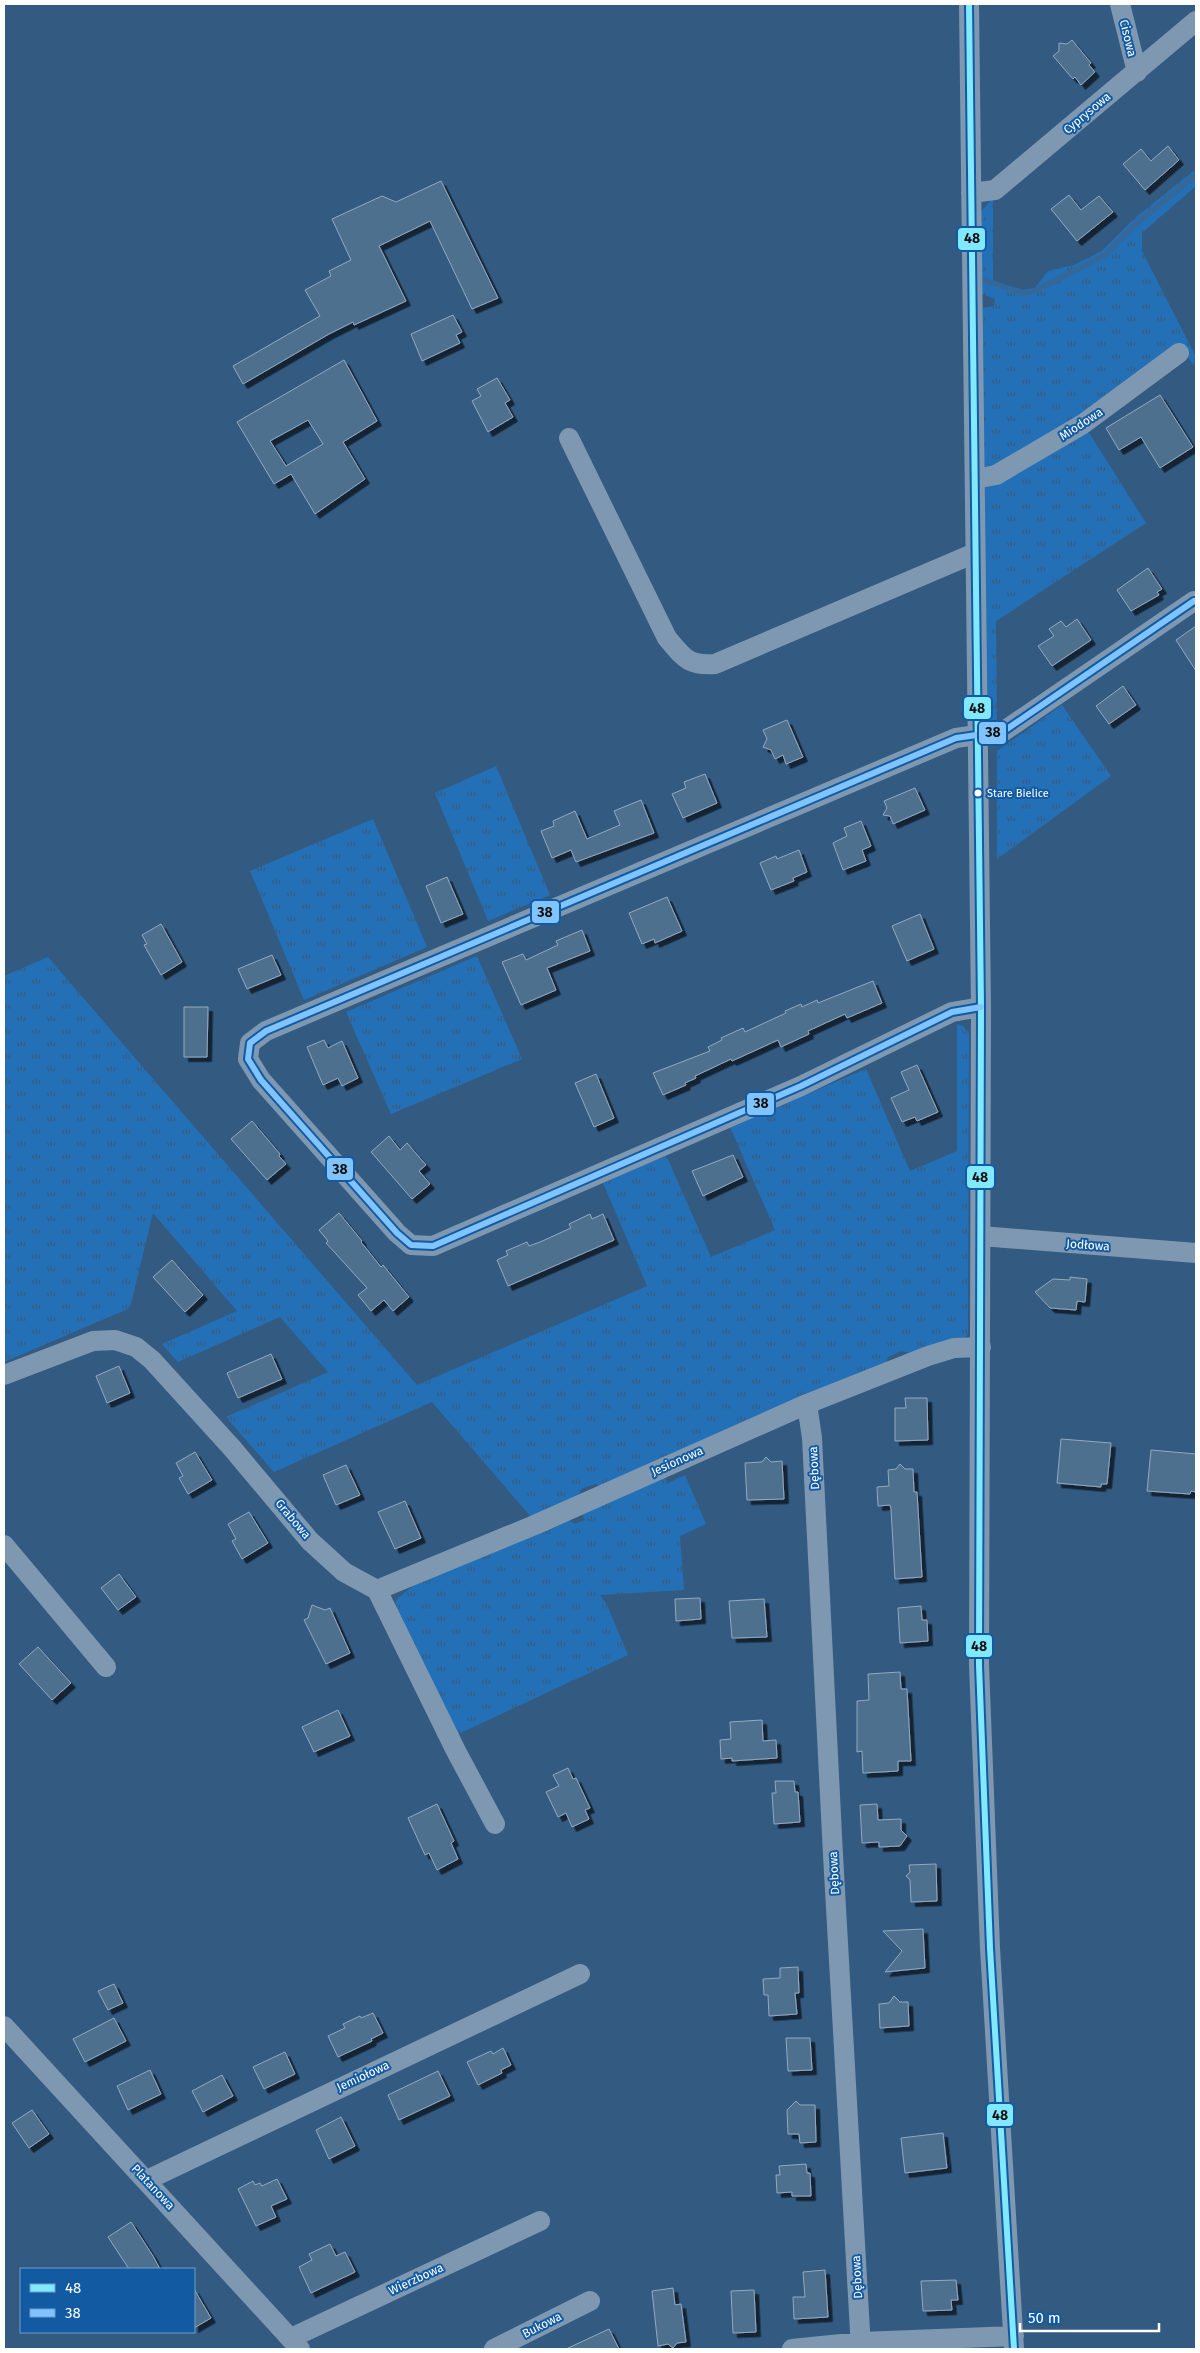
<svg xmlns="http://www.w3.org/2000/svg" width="1200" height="2353" font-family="'Fira Sans',sans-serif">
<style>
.grass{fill:url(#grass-tufts)}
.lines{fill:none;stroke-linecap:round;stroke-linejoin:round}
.stream{stroke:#35689a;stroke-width:5.5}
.building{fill:#4e6f8e;stroke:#93a9bf;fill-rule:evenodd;filter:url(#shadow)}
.minor{stroke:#7f98b1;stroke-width:20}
.bus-1-casing{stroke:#125ba2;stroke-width:10}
.bus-2-casing{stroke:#125ba2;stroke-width:10}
.bus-1{stroke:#80e8ff;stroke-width:6}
.bus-2{stroke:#80c4ff;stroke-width:6}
.bus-dot{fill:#fff;stroke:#125ba2;stroke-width:2}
.labels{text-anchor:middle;stroke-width:4;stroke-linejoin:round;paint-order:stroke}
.bus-label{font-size:11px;fill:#fff;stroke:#125ba2;text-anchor:start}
.street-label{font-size:12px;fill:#fff;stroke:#125ba2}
.line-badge{stroke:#125ba2;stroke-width:2}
.pale-badge-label{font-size:14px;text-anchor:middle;font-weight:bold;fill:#111}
</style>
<defs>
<pattern id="grass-tufts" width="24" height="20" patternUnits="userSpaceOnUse" patternTransform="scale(1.25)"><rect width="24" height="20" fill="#2370b7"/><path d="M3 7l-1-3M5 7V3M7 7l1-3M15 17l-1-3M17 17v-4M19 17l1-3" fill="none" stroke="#3a5c7c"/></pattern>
<filter id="shadow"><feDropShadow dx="4.5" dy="4.5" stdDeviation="0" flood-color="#0009"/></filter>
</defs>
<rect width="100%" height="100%" fill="#335a81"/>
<path class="grass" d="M1196 169V186L1142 233V251L1195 355 1194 366 1180 345 1080 416 995 469 986 467 982 463 983 308 994 306 995 299 982 294 980 213 993 197V281L1023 290 1035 288 1048 271 1074 265 1102 251 1135 218Z
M1086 428 1146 523 996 621 997 725H991L986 718 983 491 985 486Z
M1062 705 1111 776 997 859V751Z
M496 766 550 895 488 921 435 793Z
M373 819 427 947 304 1000 250 871Z
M477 956 522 1059 391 1114 346 1012Z
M48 957 417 1385 647 1286 603 1183 666 1155 711 1257 775 1230 730 1127 866 1069 910 1171 957 1151V1024L963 1026 969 1032 968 1334 965 1338 909 1353 901 1351 888 1357 886 1363 601 1486 595 1484 581 1489 579 1495 531 1517 432 1402 274 1472 226 1417 328 1372 280 1317 178 1362 162 1344 237 1311 153 1213 130 1308 4 1362V976Z
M685 1475 706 1524 680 1536 684 1590 600 1595 607 1605 628 1655 454 1736 393 1609 397 1599 413 1586 566 1517 575 1524 585 1520 583 1516 585 1509 658 1476 666 1479 668 1483Z"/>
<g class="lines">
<path class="stream" d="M984 280 1024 294 1036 290 1105 255 1138 222 1196 175"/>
</g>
<path class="building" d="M1072 40 1091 63 1089 65 1095 72 1081 85 1075 77 1073 79 1053 56 1059 51V43L1067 44Z
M1168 146 1179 160 1145 190 1123 164 1141 149 1151 161Z
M441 181 498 298 472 309 430 221 379 246 406 301 354 325 353 322 329 334 243 384 233 366 320 316 305 290 331 276 329 271 351 260 332 219 382 196 396 202Z
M1069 195 1081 210 1099 196 1113 212 1077 241 1051 209Z
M453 315 462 332 456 335 460 343 422 361 411 334Z
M344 360 377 421 343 442 365 479 315 514 291 474 274 484 237 422ZM308 420 323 444 286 466 270 441Z
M497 378 510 400 505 403 513 417 488 432 472 401 481 396 477 389Z
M1160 395 1193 447 1160 468 1141 437 1119 450 1106 428Z
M1148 568 1162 589 1157 592 1159 595 1131 611 1117 590Z
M1077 619 1091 640 1052 666 1038 646 1054 636 1049 629 1061 621 1066 627Z
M1196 626V671L1176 640Z
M1123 686 1136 705 1109 724 1096 706Z
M787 720 803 757 786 764 783 755 775 759 771 750 763 747 767 739 763 730Z
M705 774 717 803 683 818 672 794 686 788 684 782Z
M915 788 925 810 893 824 890 816 883 815 887 808 884 801Z
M641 800 654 833 576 862 571 850 552 858 541 831 554 826 553 821 575 811 587 839 620 825 614 811Z
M861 821 871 846 862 850 866 861 843 870 833 843 847 836 844 828Z
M799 850 807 872 793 878 794 881 771 890 760 863 776 856 777 859Z
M447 877 463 914 441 923 426 886Z
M667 897 682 931 655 943 654 939 642 944 629 913Z
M920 914 934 949 907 961 892 926Z
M161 924 182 962 161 975 144 945 147 944 142 935Z
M582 930 590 951 547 968 556 990 521 1005 502 962 523 954 526 960 558 945 556 941Z
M272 955 281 975 247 989 238 969Z
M873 981 882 1003 847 1018 845 1014 808 1031 809 1034 781 1047 778 1040 732 1061 731 1059 695 1076 696 1078 685 1083 686 1085 663 1095 653 1073 710 1051 708 1047 722 1040 721 1038 743 1028 745 1032 786 1013 785 1011 801 1004 802 1007 817 1000 818 1003Z
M184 1007H208L207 1057H184Z
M324 1040 328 1048 342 1041 358 1078 342 1086 338 1078 323 1085 307 1047Z
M917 1065 938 1112 917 1121 915 1117 902 1122 891 1098 909 1090 901 1072Z
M596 1074 614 1118 594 1127 575 1083Z
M252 1121 280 1154 279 1156 286 1164 267 1180 231 1139Z
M389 1136 400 1150 407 1143 426 1165 419 1171 430 1184 412 1199 371 1152Z
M733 1155 743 1177 703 1196 692 1171Z
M339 1213 362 1241 361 1242 381 1267 383 1265 409 1297 393 1311 384 1300 371 1311 358 1295 367 1288 326 1243 328 1241 319 1230Z
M590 1214 592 1219 603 1214 614 1240 508 1286 497 1260 508 1255 506 1251 527 1242 529 1246 540 1242 571 1228 569 1224Z
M172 1260 203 1295 185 1312 153 1277Z
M1070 1277 1087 1279 1085 1302 1077 1301 1076 1310 1050 1308 1035 1292 1053 1279 1070 1280Z
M271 1354 282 1379 238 1398 227 1373Z
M119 1366 130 1393 107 1403 96 1376Z
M905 1398H927L928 1440 895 1441V1408H906Z
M1061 1439 1111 1443 1107 1484H1101V1487L1057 1483Z
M1151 1450 1196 1454V1492L1191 1491 1190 1494 1147 1491Z
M195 1452 212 1480 188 1494 179 1478 183 1476 176 1463Z
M766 1457 771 1462 782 1461 784 1499 747 1500 745 1463 762 1462Z
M900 1464 905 1469H913L914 1492H917L922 1577 895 1579 891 1509 890 1505 878 1506 877 1487 889 1486 888 1470 896 1469Z
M346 1465 360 1495 336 1505 323 1475Z
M405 1501 421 1538 395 1549 378 1512Z
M249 1512 268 1543 242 1559 232 1541 236 1539 228 1524Z
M119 1574 136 1597 118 1610 101 1588Z
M700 1598 701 1619 676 1621 675 1599Z
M764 1599 767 1637 732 1638 729 1601Z
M312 1605 325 1610 330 1608 350 1653 326 1664 304 1620 308 1618Z
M921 1606 922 1620H927L928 1641 900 1643 898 1608Z
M38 1647 71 1683 52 1700 19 1664Z
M900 1672 901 1689H907L911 1761H898V1771L863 1773 862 1751 857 1752V1701L869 1700 868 1674Z
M338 1710 350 1736 314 1752 302 1727Z
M762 1720 763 1741 776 1740 777 1758 732 1761V1758L721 1759 720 1740 731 1739 730 1722Z
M568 1768 573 1779 576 1778 590 1808 585 1810 589 1819 572 1827 566 1813 558 1817 546 1792 559 1786 553 1775Z
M775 1781H794L795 1792H798L800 1822 774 1824 772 1793H776Z
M437 1804 454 1841 451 1843 458 1859 437 1870 429 1853 425 1855 408 1818Z
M877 1804 878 1820 901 1819V1830L907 1836 900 1846 879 1847V1842L862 1843 860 1805Z
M936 1864 937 1901 911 1902 910 1880 906 1876 910 1872 909 1865Z
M923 1929 925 1968 885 1972 902 1951 883 1931Z
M798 1967 799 1993H795L797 2014 769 2016 768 1995H764L763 1979 780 1978V1968Z
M114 1984 123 2003 108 2010 98 1991Z
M894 1996 900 2002H908L909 2026 880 2028 879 2004 889 2003Z
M373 2013 383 2033 371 2039 372 2041 338 2057 328 2036 345 2028 343 2024 360 2016 361 2018Z
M114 2018 126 2041 85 2062 73 2039Z
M786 2038H810L812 2070 788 2071Z
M503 2048 511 2065 501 2070 502 2073 478 2085 467 2062 491 2051 493 2054Z
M285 2052 295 2074 264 2089 253 2067Z
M150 2070 161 2094 128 2110 117 2086Z
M438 2071 450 2096 399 2120 388 2095Z
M222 2075 233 2096 203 2112 192 2091Z
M796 2101 800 2105H815L816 2142 800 2143 799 2134H788L787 2110Z
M32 2110 49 2134 29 2148 12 2123Z
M341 2117 355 2146 329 2159 316 2130Z
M943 2133 947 2168 905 2173 901 2138Z
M806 2164 807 2173H810L811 2196H792V2192L777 2193 776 2175H780L779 2166Z
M277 2179 287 2199 271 2206 276 2217 256 2226 238 2189 253 2181 255 2185 260 2183 262 2186Z
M131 2222 153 2256 160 2269H129L108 2237Z
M330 2244 336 2256 345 2252 355 2272 311 2293 299 2267 312 2260 309 2254Z
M825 2270 828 2317 794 2319 793 2297H805L803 2272Z
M956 2280 958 2300H951L952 2310 923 2311 921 2281Z
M673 2288 675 2305 681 2304 686 2342 677 2343 673 2348 668 2344 658 2346 652 2291Z
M194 2289 211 2318 194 2328Z
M754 2290 756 2332 733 2333 731 2291Z
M609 2329 619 2349H566Z"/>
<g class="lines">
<path class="minor" d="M969 4 981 1007 979 1665 990 1948 1014 2349
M1120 4 1137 72
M971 193 995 190 1196 21
M569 438 667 638C684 658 688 666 715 664L975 553
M975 479 996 475 1083 424 1179 353
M981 1007 952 1012 801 1086 433 1246 411 1245 397 1233 261 1080 248 1059 250 1043 266 1031 956 738 1004 731 1194 601
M981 1236 1196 1253
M4 1375 93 1341 115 1340 136 1347 152 1360 232 1448 310 1541 344 1572 377 1590 456 1751 495 1824
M807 1404 812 1438 833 1855 861 2349
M4 1545 106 1667
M377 1590 537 1524 807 1404 928 1356 954 1348 981 1347
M4 2026 300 2349
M147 2180 580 1974
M291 2338 540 2221
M494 2349 590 2301
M792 2349 861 2342 1014 2336"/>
<g class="bus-1-casing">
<path id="bus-1" d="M969 4 981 1007 979 1665 990 1948 1014 2349"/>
</g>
<g class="bus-2-casing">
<path id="bus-2" d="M981 1007 952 1012 801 1086 433 1246 411 1245 397 1233 261 1080 248 1059 250 1043 266 1031 956 738 1004 731 1194 601"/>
</g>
<use href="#bus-1" class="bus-1"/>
<use href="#bus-2" class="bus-2"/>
</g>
<circle class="bus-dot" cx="978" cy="793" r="4.5"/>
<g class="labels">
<g class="bus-label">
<text x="987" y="797">Stare Bielice</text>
</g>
<g class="street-label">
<text transform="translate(1128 38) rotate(76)" y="4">Cisowa</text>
<text transform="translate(1087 113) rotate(-40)" y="4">Cyprysowa</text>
<text transform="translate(1081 424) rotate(-33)" y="4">Miodowa</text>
<text transform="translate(1088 1245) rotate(4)" y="4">Jodłowa</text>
<text transform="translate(677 1461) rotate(-24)" y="4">Jesionowa</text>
<text transform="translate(814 1468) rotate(-93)" y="4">Dębowa</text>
<text transform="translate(293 1519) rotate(50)" y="4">Grabowa</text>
<text transform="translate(834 1873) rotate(-93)" y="4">Dębowa</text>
<text transform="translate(363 2076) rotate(-25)" y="4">Jemiołowa</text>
<text transform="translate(153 2187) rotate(47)" y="4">Platanowa</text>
<text transform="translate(857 2277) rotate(-93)" y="4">Dębowa</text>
<text transform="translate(416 2279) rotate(-25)" y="4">Wierzbowa</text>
<text transform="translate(542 2325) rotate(-27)" y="4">Bukowa</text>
</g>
</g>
<g class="line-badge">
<rect x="957" y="227" width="29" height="24" rx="5" fill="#80e8ff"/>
<rect x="963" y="696" width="29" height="24" rx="5" fill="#80e8ff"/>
<rect x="978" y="721" width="29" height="24" rx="5" fill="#80c4ff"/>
<rect x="531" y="900" width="29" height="24" rx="5" fill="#80c4ff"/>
<rect x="746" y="1092" width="29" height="24" rx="5" fill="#80c4ff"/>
<rect x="326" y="1157" width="28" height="24" rx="5" fill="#80c4ff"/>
<rect x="966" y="1165" width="29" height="24" rx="5" fill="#80e8ff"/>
<rect x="965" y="1634" width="28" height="24" rx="5" fill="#80e8ff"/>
<rect x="986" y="2103" width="28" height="24" rx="5" fill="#80e8ff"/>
</g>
<g class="pale-badge-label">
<text x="972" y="243">48</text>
<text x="977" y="713">48</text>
<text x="993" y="737">38</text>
<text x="545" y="917">38</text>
<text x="761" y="1108">38</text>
<text x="340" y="1174">38</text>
<text x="980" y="1182">48</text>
<text x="979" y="1651">48</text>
<text x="1000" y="2120">48</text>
</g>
<rect width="1200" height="2353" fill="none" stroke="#ffffff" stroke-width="10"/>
<rect x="20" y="2268" width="175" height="65" fill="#125ba2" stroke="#719dc7"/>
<rect x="30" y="2284" width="25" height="8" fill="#80e8ff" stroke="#719dc7"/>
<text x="65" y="2293" font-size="15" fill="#ffffff">48</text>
<rect x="30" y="2309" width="25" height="8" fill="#80c4ff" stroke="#719dc7"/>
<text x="65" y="2318" font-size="15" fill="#ffffff">38</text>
<path d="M1020 2323v8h139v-8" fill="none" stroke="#ffffff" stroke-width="2.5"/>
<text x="1028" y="2323" font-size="15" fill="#ffffff" stroke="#125ba2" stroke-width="4" paint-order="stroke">50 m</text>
</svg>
